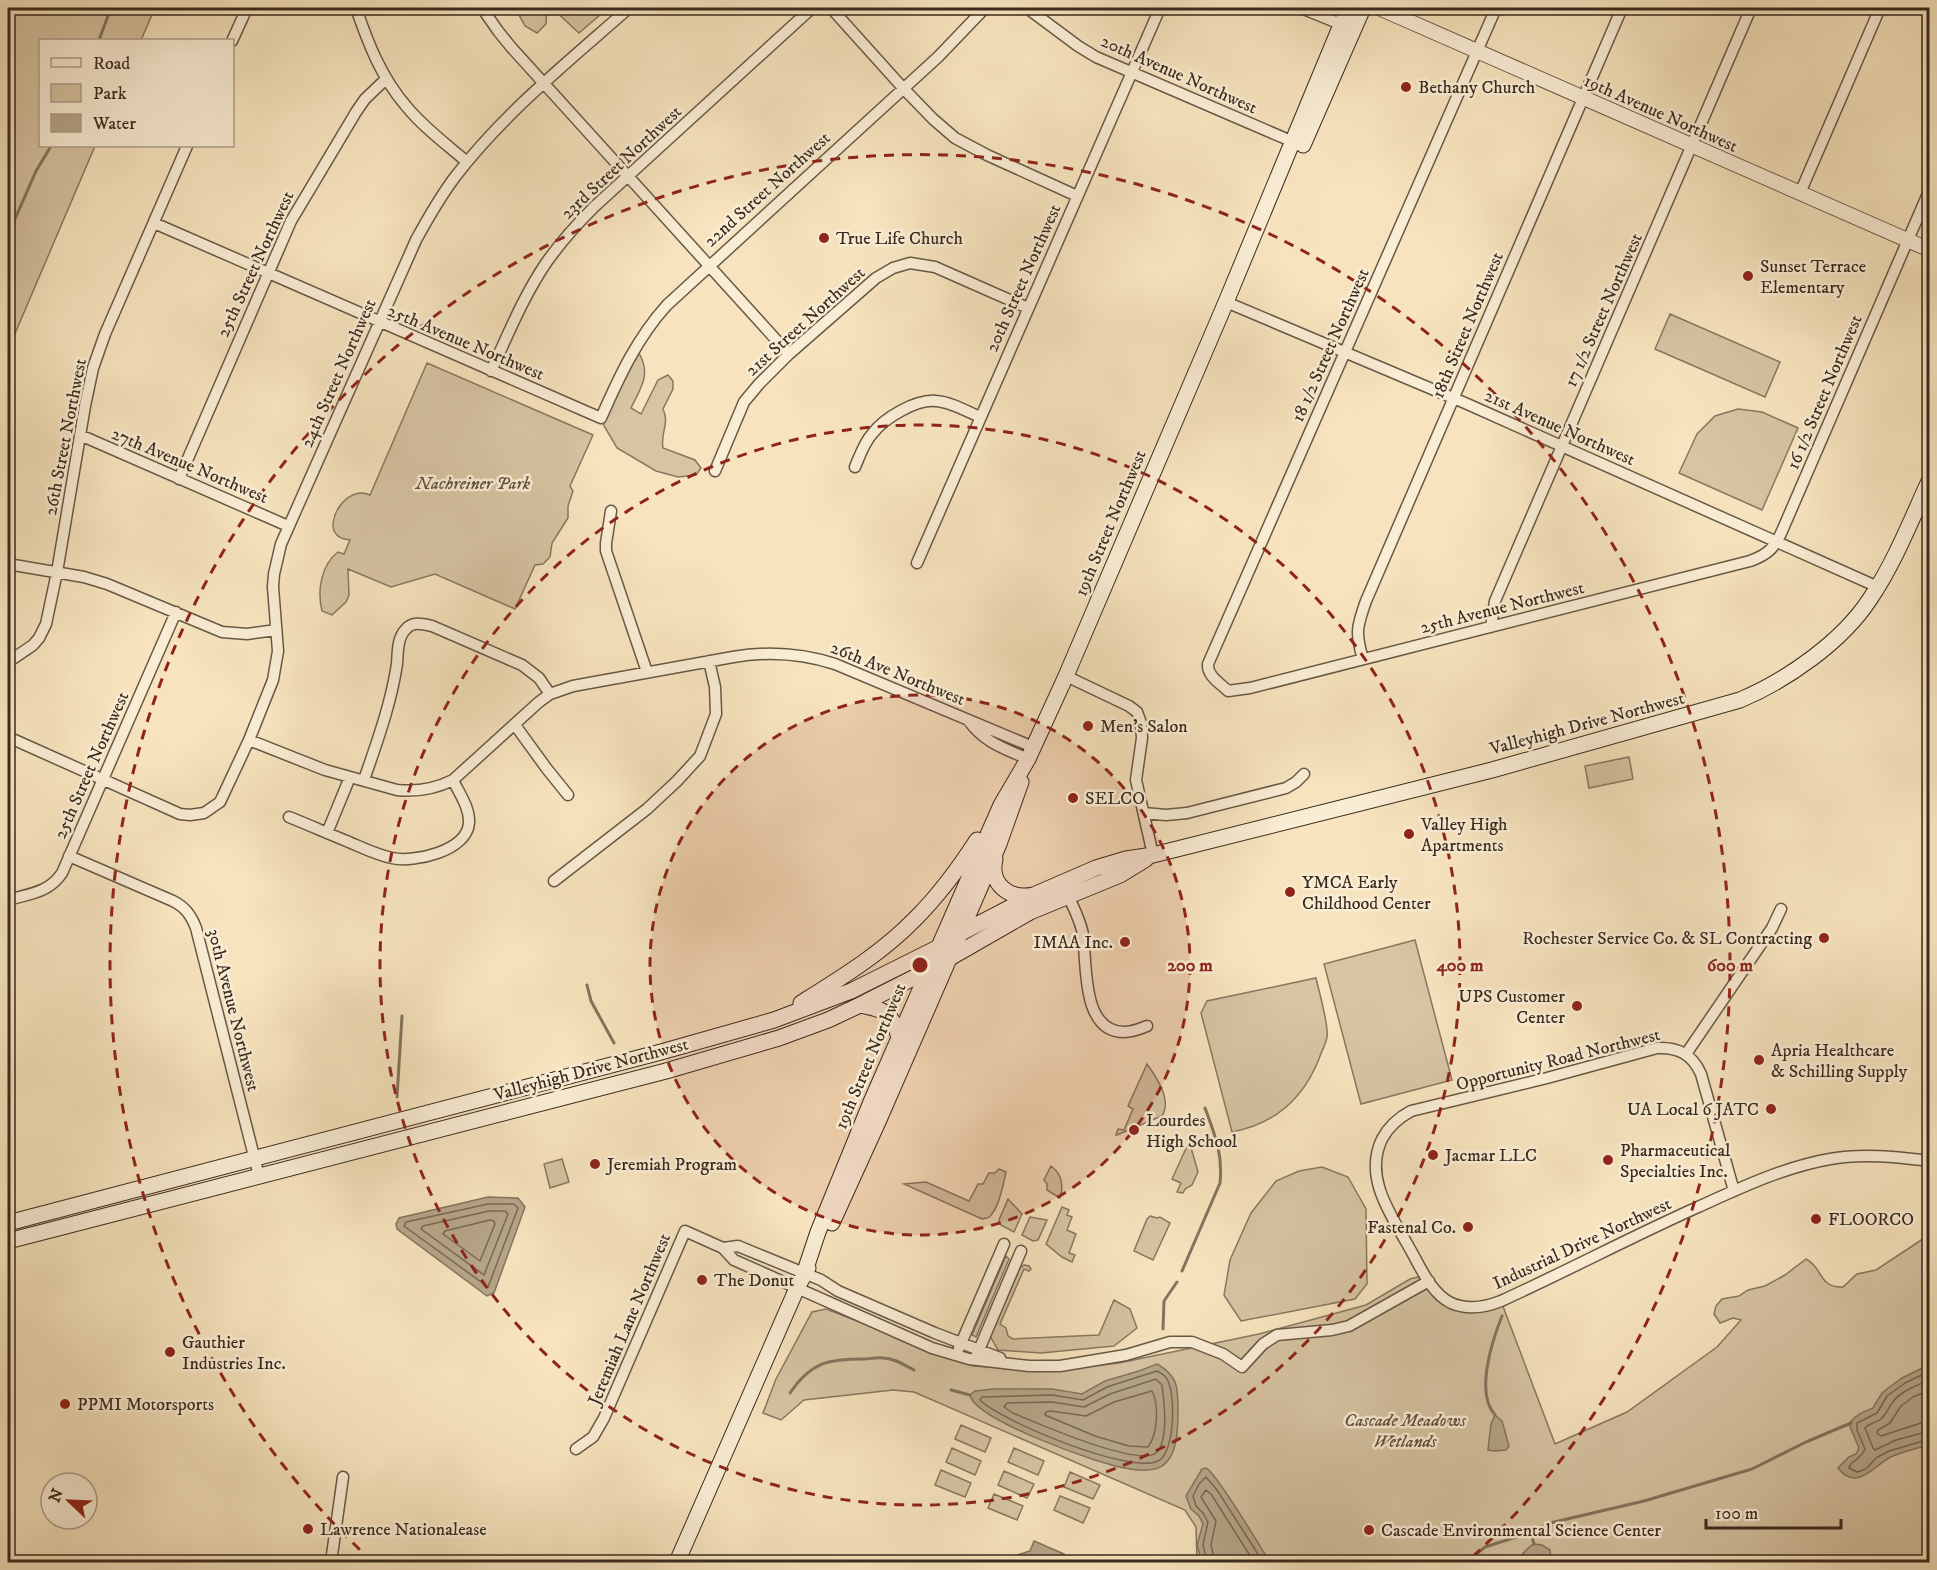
<svg xmlns="http://www.w3.org/2000/svg" width="1937" height="1570" font-family="'IM FELL DW Pica',serif">
<style>
.green{fill:#d7c4a3;stroke:#887760;stroke-width:1.5}
.water{fill:#b6a588;stroke:#84745e;stroke-width:1.5}
.lines{fill:none;stroke-linecap:round;stroke-linejoin:round}
.shore{stroke:#786853;stroke-width:1.5}
.stream{stroke:#84745e;stroke-width:3}
.minor-casing{stroke:#685846;stroke-width:13}
.tertiary-casing{stroke:#685846;stroke-width:16}
.secondary-casing{stroke:#392a1e;stroke-width:17}
.minor{stroke:#faedd5;stroke-width:10}
.tertiary{stroke:#faedd5;stroke-width:14}
.secondary{stroke:#faedd5;stroke-width:15}
.ring{fill:none;stroke:#8f2418;stroke-width:3;stroke-dasharray:10 8}
.poi-dot{fill:#8f2418;stroke:#faedd5;stroke-width:2}
.labels{text-anchor:middle;stroke-width:5;stroke-linejoin:round;paint-order:stroke}
.street-label{font-size:18px;fill:#392a1e;stroke:#faedd5}
.poi-label{font-size:18px;fill:#392a1e;stroke:#faedd5;text-anchor:start}
.park-label{font-size:18px;font-style:italic;fill:#60503f;stroke:#faedd5}
.centre{fill:#8f2418;stroke:#faedd5;stroke-width:3}
.ring-label{font-size:18px;text-anchor:middle;font-weight:bold;fill:#8f2418;stroke:#faedd5;stroke-width:5;stroke-linejoin:round;paint-order:stroke}
</style>
<rect width="100%" height="100%" fill="#f7e4be"/>
<filter id="stains"><feTurbulence type="fractalNoise" baseFrequency=".00333" numOctaves="4"/><feColorMatrix values="0 0 0 0 .2 0 0 0 0 .09 0 0 0 0 .02 0 0 0 .5 -.17"/></filter>
<radialGradient id="worn" r=".72"><stop offset=".6" stop-color="#630" stop-opacity="0"/><stop offset="1" stop-color="#630" stop-opacity=".3"/></radialGradient>
<path class="green" d="M8 8H155L141 40H40V146H95L8 350Z
M522 8H547L546 24 537 33 525 26 519 15Z
M552 8H608L579 33Z
M1670 314 1780 362 1765 397 1655 349Z
M630 353 640 355C651 376 640 389 631 408L641 414 658 380 668 375 673 381V389L663 409C670 423 660 434 663 448L695 460 701 468 696 475 678 477 656 471 617 448 603 424 602 417 619 381 618 368Z
M427 363 593 435 570 486 573 491 568 506V518L552 543 550 557 543 564 535 565 515 609 435 574 391 587 348 569 349 595 346 602 332 615 322 611C317 591 321 565 338 552L344 554 350 540C346 539 340 539 337 535 324 524 345 484 370 495Z
M1738 409 1762 412 1798 428 1762 510 1679 473 1697 434 1715 416Z
M1629 757 1633 779 1589 788 1585 766Z
M1415 940 1452 1080 1361 1104 1324 964Z
M1316 978C1319 992 1329 1025 1327 1037 1326 1044 1321 1052 1319 1059 1303 1099 1275 1124 1232 1132L1201 1013 1207 1001Z
M1147 1064C1157 1078 1172 1100 1162 1116L1117 1135H1116L1118 1129 1124 1130 1133 1109 1128 1106Z
M1188 1144H1190L1198 1172 1192 1185 1185 1189 1183 1193 1177 1192 1181 1183 1172 1179Z
M562 1159 569 1182 550 1188 544 1164Z
M1051 1166C1062 1174 1064 1185 1060 1198L1047 1190V1184L1044 1180Z
M1322 1167 1348 1177 1366 1209 1367 1284 1355 1299 1241 1321 1224 1295 1230 1260 1251 1213 1276 1181 1299 1171Z
M999 1169 1006 1172C1004 1182 998 1208 991 1215 989 1219 986 1218 982 1219L904 1184 926 1182 969 1201 978 1184H983L989 1173H995Z
M1008 1199 1022 1214 1014 1232 999 1224V1220Z
M1062 1207 1069 1210 1067 1215 1072 1217 1067 1230 1076 1234 1069 1253 1075 1255 1072 1262 1062 1257 1046 1244Z
M1150 1216 1157 1218 1160 1217 1170 1223 1153 1260 1134 1251 1147 1219Z
M1030 1217 1047 1220 1038 1240 1033 1241 1022 1235Z
M1929 1235V1562H1197L1196 1527 1185 1510 914 1392 893 1390 804 1400 781 1420 763 1413 776 1379 812 1312 826 1309 973 1366 1049 1371 1119 1363 1259 1334 1366 1305 1410 1279 1418 1277 1429 1281 1452 1303 1501 1301 1555 1444 1627 1412 1717 1347 1741 1320 1733 1318 1720 1323 1714 1314 1716 1306 1722 1299 1739 1296 1748 1290 1765 1286 1785 1275 1806 1259C1823 1267 1818 1288 1843 1287L1857 1274 1876 1270Z
M1006 1256 1009 1259 976 1337 972 1335Z
M1024 1265 1029 1266 1031 1269 1029 1271 1024 1269 1000 1324 1006 1328 1008 1336 1013 1339 1099 1335 1114 1300 1130 1309 1137 1328 1114 1346 1041 1353 998 1350 990 1336 1019 1268Z
M961 1425 991 1438 985 1452 955 1439Z
M952 1448 981 1461 975 1475 946 1462Z
M1014 1448 1044 1461 1038 1475 1008 1462Z
M941 1470 971 1483 965 1497 935 1485Z
M1004 1471 1034 1484 1027 1498 998 1485Z
M1070 1472 1100 1485 1093 1499 1064 1487Z
M994 1494 1023 1506 1017 1520 988 1508Z
M1060 1496 1090 1508 1083 1523 1054 1510Z"/>
<path class="water" d="M488 1197 518 1198 525 1207 494 1293 487 1296 397 1229 396 1224 399 1218Z
M1157 1364C1178 1376 1178 1387 1178 1410 1178 1427 1178 1456 1162 1466 1153 1472 1135 1470 1125 1468 1099 1464 975 1420 970 1395L975 1391 993 1389H1052L1082 1394 1105 1381 1139 1371Z
M1929 1365 1930 1442 1928 1445C1916 1449 1903 1451 1891 1457 1875 1464 1857 1493 1838 1468L1849 1457 1856 1454 1859 1448 1849 1424C1855 1415 1863 1412 1873 1408L1882 1393 1891 1386 1902 1378Z
M1495 1415 1502 1421 1509 1446 1506 1450 1495 1451 1488 1450 1491 1424Z
M1206 1468C1217 1473 1260 1547 1270 1562H1202L1197 1545 1203 1524 1199 1516 1191 1509 1186 1496 1202 1469Z
M1034 1541 1064 1554 1061 1562 1045 1558 1044 1562H1014L1017 1555 1030 1551Z
M1534 1544 1542 1545 1550 1550 1551 1562H1515C1523 1556 1525 1548 1534 1544Z"/>
<g class="lines">
<path class="shore" d="M488 1204H514L518 1208 488 1287 404 1226 406 1222Z
M489 1211H505L508 1214 484 1275 421 1229 423 1226Z
M490 1220 494 1221 495 1224 480 1261 443 1234 445 1231Z
M1157 1371C1161 1373 1165 1375 1167 1379 1176 1394 1175 1453 1158 1461 1130 1475 1001 1421 980 1400L982 1397 1052 1395 1083 1400 1107 1387Z
M1930 1371 1905 1383 1887 1396 1877 1413 1857 1423V1430L1865 1449C1860 1461 1851 1459 1849 1468L1857 1472 1866 1469 1876 1458 1889 1451 1930 1439
M1156 1379 1162 1385C1164 1401 1169 1439 1157 1452 1141 1469 1034 1422 1013 1413L1004 1407 1007 1403 1052 1402 1084 1407 1110 1394Z
M1930 1380C1918 1385 1900 1391 1892 1403 1888 1408 1887 1414 1881 1419 1876 1423 1869 1423 1865 1428L1873 1448 1875 1450 1896 1440 1930 1431
M1930 1390 1913 1397 1901 1406 1890 1423 1878 1430 1877 1433 1881 1436 1921 1423 1930 1422
M1152 1391C1159 1405 1158 1434 1148 1447L1129 1446 1095 1436 1045 1415 1046 1412 1051 1411 1086 1416 1114 1402Z
M1207 1562 1203 1545 1208 1522 1203 1513 1196 1506 1193 1496 1199 1484 1206 1477 1217 1490 1263 1562
M1215 1562 1211 1545 1216 1521 1201 1497 1206 1490 1211 1494 1254 1562"/>
<path class="stream" d="M99 40 111 8
M8 235 36 171 51 146
M587 985 591 1001 614 1043
M397 1097 402 1016
M1182 1271 1220 1183C1223 1154 1215 1135 1205 1108
M1163 1329 1164 1301 1177 1282
M951 1390 970 1395
M790 1393C811 1362 828 1359 864 1359 870 1359 876 1357 883 1358 894 1358 904 1365 914 1370
M1495 1415C1475 1393 1492 1341 1502 1316
M1526 1534 1532 1537 1534 1544
M1466 1562 1485 1547 1526 1534 1550 1523 1644 1501 1752 1469 1806 1442 1851 1423"/>
<g class="minor-casing">
<path id="minor" d="M356 8C368 43 381 77 406 106 423 127 446 144 467 162
M482 8 498 31 511 47 789 354
M831 8 903 88 933 119 955 138 987 155 1077 196
M1027 8 1078 46 1096 57 1298 144
M1301 8 1348 27
M1496 8 1208 664C1207 676 1220 683 1228 691L1250 688 1750 561C1767 555 1775 548 1782 531L1930 189
M232 41 247 8
M1800 193 1880 8
M154 223 601 418C619 377 637 338 667 305L938 57 985 8
M1226 302 1465 403 1878 587
M491 371C508 335 523 297 546 263 560 243 576 225 594 207L812 8
M80 435 288 526
M855 467C860 455 864 443 872 434 884 418 916 399 936 401 951 402 966 411 980 417
M715 471 744 402 759 384 789 354 876 278 893 268 910 263 935 267 1028 308
M179 479 291 221 356 112 365 99 386 79
M611 511 606 543V551L647 672
M917 563 1160 8
M8 564 84 577 107 584 222 632 247 634 276 630
M1491 627 1495 601 1751 8
M1363 659C1355 633 1357 626 1366 601L1622 8
M8 662 33 645 39 638 46 624 57 572 85 406 93 368 105 334 187 146
M1066 676 1129 706 1137 712 1141 723 1142 738 1136 780 1153 855
M968 720C985 743 1003 748 1028 759
M515 725 547 769 568 795
M8 737 180 814 190 815 204 813 220 802 249 740 273 680 278 651 273 587 274 574 281 544 416 240C428 218 440 197 455 177 504 113 569 61 629 8
M249 740 325 770 397 790C417 792 435 789 453 780L539 702 550 694 573 686 733 657C768 651 801 653 835 664L1033 747
M364 780C377 742 391 704 397 664 398 652 397 638 406 629 413 621 423 624 432 626L522 665 539 678 550 694
M1144 813 1166 815 1187 813 1286 788 1296 782 1304 774
M289 817C309 825 329 834 349 842 363 848 377 855 392 858 414 863 467 851 469 823 470 808 459 793 453 780
M327 833 350 777
M69 856 173 901C185 907 191 915 196 928L259 1176
M554 881 647 809 677 781 700 756 716 714 715 687 709 661
M1068 896C1074 908 1081 922 1083 935 1087 963 1081 1032 1124 1032 1132 1032 1140 1029 1147 1026
M8 900C28 894 49 893 62 873L176 612
M1686 1054 1772 928 1781 909
M1734 1191 1701 1074C1692 1054 1678 1047 1657 1048L1547 1078 1411 1111C1398 1118 1389 1126 1382 1139 1363 1178 1392 1216 1410 1249 1421 1268 1431 1293 1451 1303 1467 1310 1486 1307 1501 1301 1567 1271 1631 1237 1698 1207 1740 1188 1784 1167 1830 1159 1862 1153 1897 1157 1930 1161
M723 1248 738 1246 821 1280 838 1291 935 1333 1000 1358
M959 1348 1004 1244
M976 1357 1021 1251
M576 1449 593 1437 604 1418 685 1231 723 1248 734 1260 932 1348 969 1359 1029 1366H1060L1126 1355 1170 1342H1192L1223 1354 1242 1367 1263 1344 1277 1335 1332 1330 1349 1326 1429 1281
M331 1562 343 1477"/>
</g>
<g class="tertiary-casing">
<path id="tertiary" d="M1379 8 1930 250"/>
</g>
<g class="secondary-casing">
<path id="secondary" d="M1303 145 1363 8
M995 859C989 884 1009 900 1033 895
M801 1003C841 978 882 953 915 919 939 895 959 868 977 840
M860 1005C884 1009 893 1013 899 1038
M8 1223 661 1052 774 1020 851 991 939 947 959 934 1036 894 1096 868 1126 859 1153 855 1492 770 1740 700C1787 680 1842 642 1870 599 1895 562 1911 520 1930 479
M832 1223 878 1122 999 844 1021 782
M8 1241 666 1071 779 1038 828 1020 860 1005 927 971 1030 912 1120 875 1146 859
M804 1274 818 1232 871 1102 1001 805 1028 759 1066 676 1226 302 1348 8
M677 1562 797 1288 808 1268"/>
</g>
<use href="#minor" class="minor"/>
<use href="#tertiary" class="tertiary"/>
<use href="#secondary" class="secondary"/>
</g>
<circle cx="920" cy="965" r="270" fill="#8f2418" fill-opacity=".12"/>
<g class="ring">
<circle cx="920" cy="965" r="270"/>
<circle cx="920" cy="965" r="540"/>
<path d="M373 1562A810 810 0 1 1 1467 1562"/>
</g>
<g class="poi-dot">
<circle cx="1406" cy="87" r="6"/>
<circle cx="824" cy="238" r="6"/>
<circle cx="1748" cy="276" r="6"/>
<circle cx="1088" cy="726" r="6"/>
<circle cx="1073" cy="798" r="6"/>
<circle cx="1409" cy="834" r="6"/>
<circle cx="1290" cy="892" r="6"/>
<circle cx="1824" cy="938" r="6"/>
<circle cx="1125" cy="942" r="6"/>
<circle cx="1577" cy="1006" r="6"/>
<circle cx="1759" cy="1060" r="6"/>
<circle cx="1771" cy="1109" r="6"/>
<circle cx="1134" cy="1130" r="6"/>
<circle cx="1433" cy="1155" r="6"/>
<circle cx="1608" cy="1160" r="6"/>
<circle cx="595" cy="1164" r="6"/>
<circle cx="1816" cy="1219" r="6"/>
<circle cx="1468" cy="1227" r="6"/>
<circle cx="702" cy="1280" r="6"/>
<circle cx="170" cy="1352" r="6"/>
<circle cx="65" cy="1404" r="6"/>
<circle cx="308" cy="1529" r="6"/>
<circle cx="1369" cy="1530" r="6"/>
</g>
<g class="labels">
<g class="street-label">
<text transform="translate(1179 74) rotate(24)" y="6">20th Avenue Northwest</text>
<text transform="translate(1661 113) rotate(24)" y="6">19th Avenue Northwest</text>
<text transform="translate(621 162) rotate(-43)" y="6">23rd Street Northwest</text>
<text transform="translate(767 189) rotate(-42)" y="6">22nd Street Northwest</text>
<text transform="translate(255 264) rotate(-65)" y="6">25th Street Northwest</text>
<text transform="translate(1023 278) rotate(-66)" y="6">20th Street Northwest</text>
<text transform="translate(1603 310) rotate(-66)" y="6">17 1/2 Street Northwest</text>
<text transform="translate(805 321) rotate(-42)" y="6">21st Street Northwest</text>
<text transform="translate(1467 325) rotate(-67)" y="6">18th Street Northwest</text>
<text transform="translate(466 342) rotate(23)" y="6">25th Avenue Northwest</text>
<text transform="translate(1330 345) rotate(-66)" y="6">18 1/2 Street Northwest</text>
<text transform="translate(338 373) rotate(-66)" y="6">24th Street Northwest</text>
<text transform="translate(1824 392) rotate(-67)" y="6">16 1/2 Street Northwest</text>
<text transform="translate(1560 427) rotate(24)" y="6">21st Avenue Northwest</text>
<text transform="translate(65 437) rotate(-79)" y="6">26th Street Northwest</text>
<text transform="translate(190 465) rotate(23)" y="6">27th Avenue Northwest</text>
<text transform="translate(1110 523) rotate(-67)" y="6">19th Street Northwest</text>
<text transform="translate(1502 607) rotate(-14)" y="6">25th Avenue Northwest</text>
<text transform="translate(898 673) rotate(22)" y="6">26th Ave Northwest</text>
<text transform="translate(1587 723) rotate(-15)" y="6">Valleyhigh Drive Northwest</text>
<text transform="translate(91 765) rotate(-66)" y="6">25th Street Northwest</text>
<text transform="translate(234 1010) rotate(76)" y="6">30th Avenue Northwest</text>
<text transform="translate(870 1056) rotate(-67)" y="6">19th Street Northwest</text>
<text transform="translate(1558 1059) rotate(-14)" y="6">Opportunity Road Northwest</text>
<text transform="translate(591 1069) rotate(-15)" y="6">Valleyhigh Drive Northwest</text>
<text transform="translate(1582 1243) rotate(-25)" y="6">Industrial Drive Northwest</text>
<text transform="translate(629 1319) rotate(-67)" y="6">Jeremiah Lane Northwest</text>
</g>
<g class="poi-label">
<text x="1418" y="93">Bethany Church</text>
<text x="836" y="244">True Life Church</text>
<text x="1760" y="272">Sunset Terrace<tspan x="1760" dy="21">Elementary</tspan></text>
<text x="1100" y="732">Men's Salon</text>
<text x="1085" y="804">SELCO</text>
<text x="1421" y="830">Valley High<tspan x="1421" dy="21">Apartments</tspan></text>
<text x="1302" y="888">YMCA Early<tspan x="1302" dy="21">Childhood Center</tspan></text>
<text x="1812" y="944" text-anchor="end">Rochester Service Co. &amp; SL Contracting</text>
<text x="1113" y="948" text-anchor="end">IMAA Inc.</text>
<text x="1565" y="1002" text-anchor="end">UPS Customer<tspan x="1565" dy="21">Center</tspan></text>
<text x="1771" y="1056">Apria Healthcare<tspan x="1771" dy="21">&amp; Schilling Supply</tspan></text>
<text x="1759" y="1115" text-anchor="end">UA Local 6 JATC</text>
<text x="1146" y="1126">Lourdes<tspan x="1146" dy="21">High School</tspan></text>
<text x="1620" y="1156">Pharmaceutical<tspan x="1620" dy="21">Specialties Inc.</tspan></text>
<text x="1445" y="1161">Jacmar LLC</text>
<text x="607" y="1170">Jeremiah Program</text>
<text x="1828" y="1225">FLOORCO</text>
<text x="1456" y="1233" text-anchor="end">Fastenal Co.</text>
<text x="714" y="1286">The Donut</text>
<text x="182" y="1348">Gauthier<tspan x="182" dy="21">Industries Inc.</tspan></text>
<text x="77" y="1410">PPMI Motorsports</text>
<text x="320" y="1535">Lawrence Nationalease</text>
<text x="1381" y="1536">Cascade Environmental Science Center</text>
</g>
<g class="park-label">
<text x="473" y="489">Nachreiner Park</text>
<text x="1405" y="1426">Cascade Meadows<tspan x="1405" dy="21">Wetlands</tspan></text>
</g>
</g>
<circle cx="920" cy="965" r="9" class="centre"/>
<g class="ring-label">
<text x="1190" y="971">200 m</text>
<text x="1460" y="971">400 m</text>
<text x="1730" y="971">600 m</text>
</g>
<rect width="1937" height="1570" fill="none" stroke="#f7e4be" stroke-width="30"/>
<rect x="9" y="9" width="1919" height="1552" fill="none" stroke="#392a1e" stroke-width="3"/>
<rect x="15" y="15" width="1907" height="1540" fill="none" stroke="#392a1e" stroke-width="1.5"/>
<rect x="39" y="39" width="195" height="108" fill="#faedd5" stroke="#ad9f8c" stroke-width="1.5"/>
<rect x="51" y="58" width="30" height="9" fill="#faedd5" stroke="#ad9f8c" stroke-width="1.5"/>
<text x="93" y="69" font-size="18" fill="#392a1e">Road</text>
<rect x="51" y="84" width="30" height="18" fill="#d7c4a3" stroke="#ad9f8c" stroke-width="1.5"/>
<text x="93" y="99" font-size="18" fill="#392a1e">Park</text>
<rect x="51" y="114" width="30" height="18" fill="#b6a588" stroke="#ad9f8c" stroke-width="1.5"/>
<text x="93" y="129" font-size="18" fill="#392a1e">Water</text>
<g transform="translate(69 1501) rotate(293)"><circle r="28" fill="#faedd5" stroke="#ad9f8c" stroke-width="1.5"/>
<path d="M0-4.5L10 22L0 15L-10 22Z" fill="#8f2418"/>
<text y="-9" font-size="16" font-weight="bold" text-anchor="middle" fill="#392a1e">N</text>
</g>
<path d="M1706 1519v9h135v-9" fill="none" stroke="#392a1e" stroke-width="3"/>
<text x="1715" y="1519" font-size="18" fill="#392a1e" stroke="#faedd5" stroke-width="4.5" paint-order="stroke">100 m</text>
<rect width="100%" height="100%" filter="url(#stains)"/>
<rect width="100%" height="100%" fill="url(#worn)"/>
</svg>
